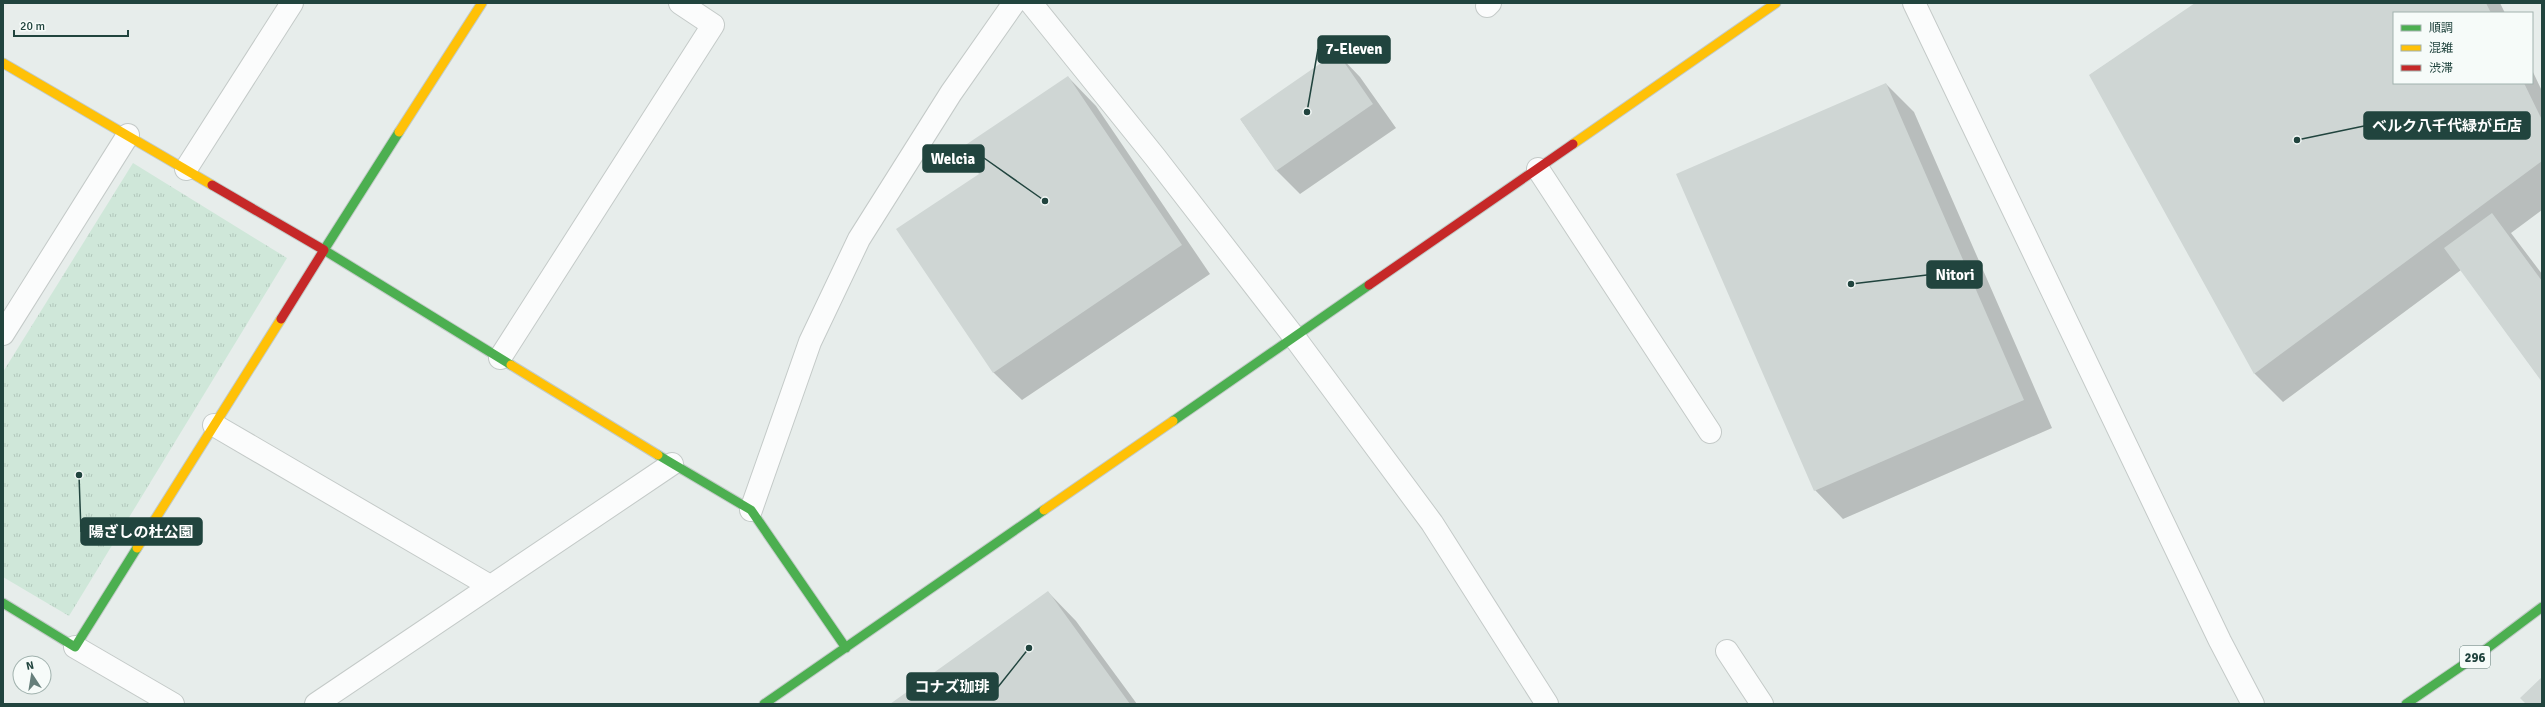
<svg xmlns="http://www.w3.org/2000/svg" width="2545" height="707" font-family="Signika,'Noto Sans JP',sans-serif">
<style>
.grass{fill:url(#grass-tufts)}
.shadow{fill:#0003}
.building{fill:#cfd6d4}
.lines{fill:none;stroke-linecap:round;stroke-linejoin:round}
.street-casing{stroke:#c4cac8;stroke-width:24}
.fast-casing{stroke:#c2cbc8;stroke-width:11}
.slow-casing{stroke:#c2cbc8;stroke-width:11}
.jam-casing{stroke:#c2cbc8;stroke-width:11}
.street{stroke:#fbfcfc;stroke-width:22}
.fast{stroke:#4caf50;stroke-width:9}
.slow{stroke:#ffc107;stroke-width:9}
.jam{stroke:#c62828;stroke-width:9}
.labels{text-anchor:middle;stroke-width:4;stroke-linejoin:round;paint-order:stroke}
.shield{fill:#f6fbf9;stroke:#617b76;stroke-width:1}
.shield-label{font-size:13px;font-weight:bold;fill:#21443e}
.leader{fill:none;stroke:#21443e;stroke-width:1.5}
.callout-dot{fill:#21443e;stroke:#f6fbf9;stroke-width:1.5}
.callout{fill:#21443e;stroke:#21443e;stroke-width:1.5}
.callout-label{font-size:15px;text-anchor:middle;font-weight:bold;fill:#fff}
</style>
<defs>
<pattern id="grass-tufts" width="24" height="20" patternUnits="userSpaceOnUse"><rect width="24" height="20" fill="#cfe7d9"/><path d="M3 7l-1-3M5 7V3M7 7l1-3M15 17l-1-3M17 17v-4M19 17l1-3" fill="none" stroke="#b1c7bb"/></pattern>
</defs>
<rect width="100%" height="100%" fill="#e7edeb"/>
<path class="grass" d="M133 163 287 258 69 616 3 577V372Z"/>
<path class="shadow" d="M2197 3H2500L2505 13H2394V83H2532V70L2542 91V210L2511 233 2542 274V381L2461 270 2283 402 2255 374 2090 75Z
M1337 53 1360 77 1396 128 1300 194 1277 171 1241 120Z
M1068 77 1096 106 1210 274 1022 400 993 372 980 174Z
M1886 84 1914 112 2052 428 1843 519 1815 490Z
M1048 592 1076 621 1137 704H892Z"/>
<path class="building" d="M2195 3H2486L2491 13H2394V83H2524L2542 120V161L2254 374 2089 75Z
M1337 52 1373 104 1276 171 1240 119Z
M1068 76 1182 245 993 373 896 229 979 174 961 148Z
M1886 83 2024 400 1814 491 1676 174Z
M2492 213 2542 281V382L2444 248Z
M1048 591 1130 704H890Z
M2542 677V704H2526L2520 698Z"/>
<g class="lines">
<g class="street-casing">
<path id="street" d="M1031 3 1155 157 1295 338 1432 523 1547 704
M1914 3 2220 641 2253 704
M1487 6 1490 3
M186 169 292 3
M1538 169 1710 432
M3 334 128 135
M500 358 713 25 680 3
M214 425 490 586
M751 510 810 342 859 239 951 93 1014 3
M75 647 173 704
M1727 651 1762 704
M316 704 672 464"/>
</g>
<g class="fast-casing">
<path id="fast" d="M399 132 324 250 511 365
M1173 421 1369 285
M658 455 751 510 846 648
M3 603 75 647 137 548
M764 704 1044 510
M2406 704 2485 650 2542 607"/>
</g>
<g class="slow-casing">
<path id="slow" d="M3 63 212 185
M399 132 482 3
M1573 144 1776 3
M511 365 658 455
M1044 510 1173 421
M137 548 281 319"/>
</g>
<g class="jam-casing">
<path id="jam" d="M212 185 324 250 281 319
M1369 285 1573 144"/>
</g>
<use href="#street" class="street"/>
<use href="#fast" class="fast"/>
<use href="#slow" class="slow"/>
<use href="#jam" class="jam"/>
</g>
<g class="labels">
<rect class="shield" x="2460" y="646" width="30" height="22" rx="3"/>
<g class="shield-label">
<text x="2475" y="662">296</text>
</g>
</g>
<path class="leader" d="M1307 112L1318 49M2297 140L2364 126M1045 201L984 158M1851 284L1927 275M79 475L81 532M1029 648L998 687"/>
<g class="callout-dot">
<circle cx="1307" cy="112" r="4"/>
<circle cx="2297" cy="140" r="4"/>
<circle cx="1045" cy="201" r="4"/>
<circle cx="1851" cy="284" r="4"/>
<circle cx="79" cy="475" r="4"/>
<circle cx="1029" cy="648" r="4"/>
</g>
<g class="callout">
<rect x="1318" y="36" width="72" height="27" rx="4"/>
<rect x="2364" y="112" width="166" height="27" rx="4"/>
<rect x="923" y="145" width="61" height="27" rx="4"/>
<rect x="1927" y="261" width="55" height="27" rx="4"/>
<rect x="81" y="518" width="121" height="27" rx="4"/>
<rect x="907" y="673" width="91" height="27" rx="4"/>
</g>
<g class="callout-label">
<text x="1354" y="54">7-Eleven</text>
<text x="2447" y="131">ベルク八千代緑が丘店</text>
<text x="953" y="164">Welcia</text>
<text x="1955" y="280">Nitori</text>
<text x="141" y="537">陽ざしの杜公園</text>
<text x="952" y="692">コナズ珈琲</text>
</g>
<rect width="2545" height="707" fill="none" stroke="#21443e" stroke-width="8"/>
<rect x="2393" y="12" width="140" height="72" fill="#f6fbf9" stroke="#a1b2ae"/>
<rect x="2401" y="25" width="20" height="6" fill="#4caf50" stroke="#a1b2ae"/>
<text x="2429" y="32" font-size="12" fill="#21443e">順調</text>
<rect x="2401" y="45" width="20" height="6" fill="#ffc107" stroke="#a1b2ae"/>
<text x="2429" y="52" font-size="12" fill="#21443e">混雑</text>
<rect x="2401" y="65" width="20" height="6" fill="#c62828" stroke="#a1b2ae"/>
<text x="2429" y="72" font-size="12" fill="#21443e">渋滞</text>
<g transform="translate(32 675) rotate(348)"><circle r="19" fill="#f6fbf9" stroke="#a1b2ae"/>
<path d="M0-3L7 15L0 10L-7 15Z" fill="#667f7b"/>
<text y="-6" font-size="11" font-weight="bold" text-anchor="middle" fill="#21443e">N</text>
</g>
<path d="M14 30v6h114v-6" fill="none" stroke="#21443e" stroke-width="2"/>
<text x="20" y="30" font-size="12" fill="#21443e" stroke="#f6fbf9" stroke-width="3" paint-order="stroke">20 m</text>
</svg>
